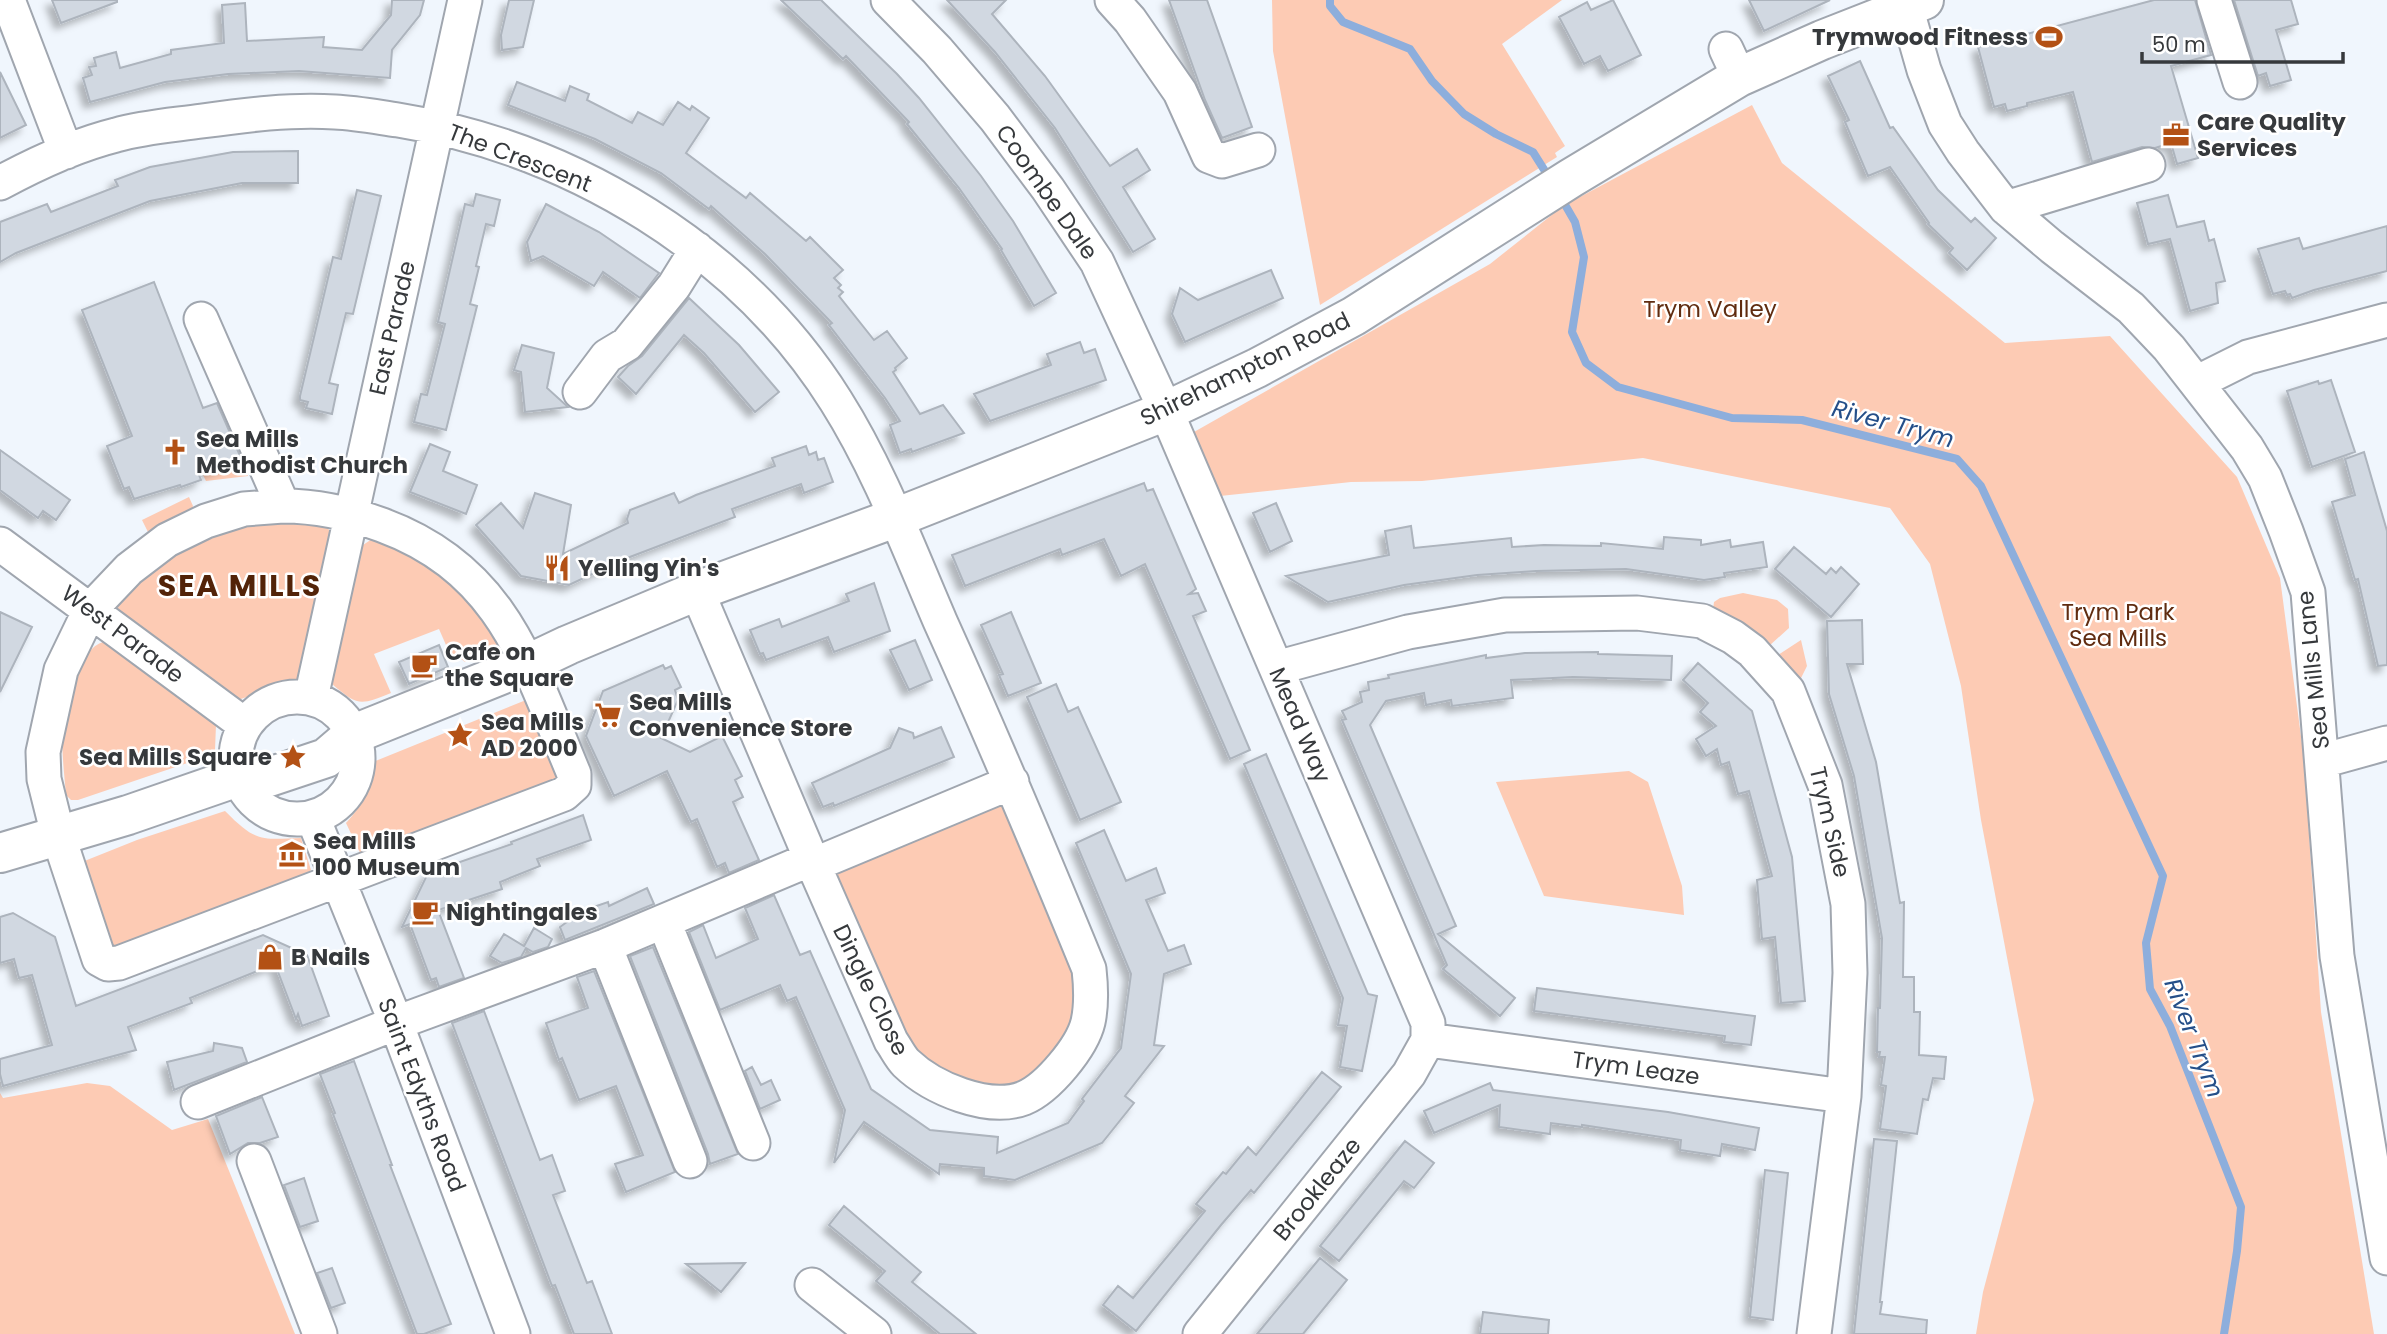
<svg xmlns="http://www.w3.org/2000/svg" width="2387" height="1334" font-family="Poppins,sans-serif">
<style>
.green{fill:#fdcbb4}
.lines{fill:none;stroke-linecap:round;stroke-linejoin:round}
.stream{stroke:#8daedc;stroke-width:8}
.building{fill:#d1d8e1;stroke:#adb4bd;stroke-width:2;filter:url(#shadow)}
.minor-casing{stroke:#a0a6af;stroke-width:37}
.major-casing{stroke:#a0a6af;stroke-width:42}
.minor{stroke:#fff;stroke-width:33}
.major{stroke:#fff;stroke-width:38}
.labels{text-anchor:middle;stroke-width:5;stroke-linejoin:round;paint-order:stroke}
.poi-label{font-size:23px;font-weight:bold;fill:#36393c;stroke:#fff;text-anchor:start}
.street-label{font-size:23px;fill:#36393c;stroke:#fff}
.park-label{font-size:23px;fill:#602c10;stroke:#fff}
.water-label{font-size:24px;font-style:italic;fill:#254f89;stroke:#fff}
.district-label{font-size:30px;font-weight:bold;letter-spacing:2px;fill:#522308;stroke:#fff}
</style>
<defs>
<filter id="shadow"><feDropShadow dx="-6" dy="6" stdDeviation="3.5" flood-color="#0004"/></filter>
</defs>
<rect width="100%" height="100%" fill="#f0f6fd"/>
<path class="green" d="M1272 0H1562L1502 44 1565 146 1555 153 1557 157 1320 305 1273 51Z
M1752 105 1782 163 2005 343 2110 336 2237 477 2280 578 2304 759 2321 1012 2374 1334H1976L1983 1292 2034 1100 1981 820 1961 686 1930 564 1890 508 1643 458 1422 481 1351 482 1220 496 1194 432 1490 264 1563 206Z
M229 458 231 462 242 458 248 476 206 481 200 469Z
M189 497 193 506 191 512 149 534 142 520Z
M287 518 323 522 329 530 333 542 302 678 238 700 123 620 115 605 161 558 232 524Z
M372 539 401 547 467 596 498 641 496 647 465 662 460 658 453 661 439 629 374 654 391 693C360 705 359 707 332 684V674L360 547Z
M1743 593 1777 600 1788 609 1789 628 1769 646 1713 609 1714 602 1720 598Z
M1801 640 1807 666 1801 678 1795 679 1778 655Z
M103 642 206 716 216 725 215 750 205 757 78 800H71L66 795C64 770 60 742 64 717 67 695 80 649 103 642Z
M531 698 558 780 362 857 346 823C363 804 372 788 373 762Z
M1629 771 1648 782 1682 886 1684 915 1544 896 1496 782Z
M994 801 1004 805 1073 961 1079 991 1074 1022 1057 1055 1031 1079 997 1091 916 1062 829 873Z
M225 811C255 841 259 840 301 838L311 870 303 878 125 950 111 945 77 864 137 840Z
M87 1083 110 1086 172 1130 208 1119 295 1334H0V1093L3 1098Z"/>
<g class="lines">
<path class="stream" d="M1330 0V6L1343 22 1410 49 1432 81 1464 114 1496 134 1533 152 1550 179
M1560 196 1575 222 1584 257 1572 332 1586 363 1618 387 1732 418 1802 420 1957 459 1981 486 2163 876 2146 943 2150 989 2170 1026 2241 1207 2237 1251 2224 1334"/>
</g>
<path class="building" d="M52 0H117V2L61 23Z
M392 0H424L420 15 392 50 390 78 299 71 228 74 165 82 90 102 83 78 92 75 89 67 96 66 94 58 116 52 120 68 171 54V50L224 43 222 5 245 3 247 41 324 37 323 47 362 50 391 15Z
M509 0H534L523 47 502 50 501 35Z
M781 0H821L897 74 919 98 981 176 1013 221 1056 293 1034 306 1001 250 1002 249 959 188 907 124 909 122 846 56 843 59Z
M947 0H1006L992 14 1045 76 1110 166 1137 149 1150 170 1123 187 1155 239 1133 252 1055 128 995 52Z
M1169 0H1207L1252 127 1222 138 1205 100Z
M1613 0 1641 55 1608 71 1600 56 1584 64 1559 17 1587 2 1591 10Z
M1749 0H1830L1764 31Z
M2154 0H2195L2211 55 2171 66 2198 158 2177 164 2171 143 2155 148 2142 147 2092 162 2073 92 2027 103V106L2007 111 2005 104 1994 107 1978 47Z
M2234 0H2291L2298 24 2276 30 2291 80 2270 86 2266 73 2258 76Z
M1860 61 1890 128 1893 127 1938 190 1971 222 1975 218 1996 238 1967 270 1949 253 1953 248 1928 224 1929 223 1890 167 1868 176 1845 122 1849 120 1828 76Z
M0 72 26 125 0 138Z
M517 82 565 101 570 86 589 94 587 100 632 123 638 112 663 125 678 102 690 110 692 106 709 118 686 153 746 198 750 193 806 241 810 237 843 270 834 278 841 285 838 288 843 292 839 296 874 340 887 331 907 358 895 368 896 370 893 372 920 414 943 405 964 433 912 452 911 449 900 453 890 425 900 421 885 398 829 325 832 323 765 254 711 206 709 209 661 173 595 139 508 105Z
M298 151V183H242L150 201 16 253 0 262V222L47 204 51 212 118 186 115 180 150 167 233 152Z
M357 190 381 196 353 314 346 313 329 383 338 385 332 414 306 408 308 402 300 400V396L333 257 341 259Z
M476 194 500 200 494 226 486 224 476 266 479 267 470 304 477 306 446 430 414 422 421 394 427 395 445 324 438 322 465 204 473 206Z
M2168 195 2177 227 2204 221 2209 241 2214 239 2225 281 2216 283 2218 303 2190 311 2170 239 2148 244 2137 203Z
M546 204 599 232 659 273 640 298 603 272 594 286 543 256 531 261 527 242Z
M2387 226V271L2314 290 2292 298 2290 294 2287 295 2285 291 2273 294 2258 249 2299 238 2303 249Z
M1271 270 1283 298 1185 342 1172 314 1180 288 1198 300Z
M154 282 203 408 217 403 241 458 199 475 201 480 181 487 180 485 134 499 129 487 124 489 107 446 132 436 82 310Z
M689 298 739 345 779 392 755 412 704 353 684 335 636 394 618 377 628 366 642 356Z
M1080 342 1084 353 1095 349 1106 380 990 421 974 394 1051 365 1047 354Z
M522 345 554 353 547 388 568 407 525 412 521 372 514 370Z
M2331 380 2355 452 2312 467 2287 391 2318 381 2319 384Z
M430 444 450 452 443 471 477 485 466 514 410 492Z
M806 446 809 455 816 452 818 460 824 458 833 482 804 493 801 484 732 509 735 517 622 560 569 585 521 576 476 525 501 503 523 528 535 493 571 505 563 554 628 523 627 519 630 510 674 493 679 503 696 495 775 466 772 458Z
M0 450 70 500 56 520 43 511 38 518 0 490Z
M2364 452 2387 531V665L2378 666 2358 579 2355 580 2332 502 2355 495 2345 459Z
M1144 483 1147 491 1153 489 1196 589 1189 594 1198 593 1206 611 1193 616 1250 750 1230 759 1145 564 1121 576 1104 539 1062 555 1060 549 965 586 952 555Z
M1276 503 1292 541 1270 552 1253 513Z
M1411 526 1414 548 1511 538 1512 547 1544 545 1601 546V543L1663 549 1664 537 1701 540V545L1730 540 1731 547 1763 542 1767 567 1724 573 1725 577 1704 580 1626 569 1536 571 1477 575 1404 585 1328 602 1286 576 1389 555 1385 531Z
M1794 547 1826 574 1831 568 1836 573 1841 567 1859 584 1831 617 1775 569Z
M874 583 890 631 834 652 828 637 766 660 763 653 760 654 750 630 779 619 782 627 849 601 846 594Z
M0 612 32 627 0 692Z
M1011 612 1041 683 1008 696 999 675 1003 674 981 625Z
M1862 620 1863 664H1847L1876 762 1900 903 1904 902 1903 977H1914V1012H1920L1919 1055 1946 1057 1944 1079 1933 1078 1928 1100 1923 1099 1917 1134 1880 1129 1886 1086 1881 1085 1885 1057H1879L1880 1052H1877L1878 1008H1880L1882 938 1854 776 1829 694 1827 621Z
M915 640 932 680 909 690 890 650Z
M439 645 448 667 409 684 399 662Z
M1598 652V654L1672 656 1671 680 1573 677 1511 680 1513 698 1452 706 1451 700 1426 705 1424 693 1386 701 1370 725 1456 926 1438 934 1515 998 1500 1016 1443 969 1447 965 1342 720 1346 719 1342 711 1362 702 1360 692 1369 690 1368 682 1389 678 1388 675 1486 655V658L1525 653Z
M1698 663 1752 711 1792 857 1805 1001 1781 1003 1775 937 1762 939 1757 880 1772 876 1749 791 1738 794 1729 762 1721 765 1717 749 1706 756 1696 739 1716 726 1700 712 1708 703 1683 680Z
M663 665 665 669 671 666 681 687 675 690 678 700 661 738 690 752 722 736 742 776 735 780 743 797 733 802 759 860 729 873 725 863 717 867 697 819 691 822 667 771 614 796 586 736 603 691Z
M1056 684 1068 712 1078 707 1121 802 1080 820 1027 697Z
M941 727 954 757 834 806 833 803 823 807 812 783 890 748 899 728 913 733 914 738Z
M1266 754 1368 994 1377 996 1362 1071 1340 1067 1347 1026 1338 1025 1343 998 1244 764Z
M583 815 591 840 537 859 540 866 500 882 502 889 438 910 464 978 439 987 436 978 431 980 410 924 402 927 428 873 512 844 511 842Z
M1104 830 1126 881 1156 868 1165 893 1146 900 1168 951 1184 945 1191 964 1164 974 1154 1045 1164 1046 1125 1096 1134 1103 1102 1143 1015 1180 984 1176V1168L940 1164 939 1174 864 1122 834 1163 845 1110 796 997 787 1001 780 985 720 1010 689 932 703 925 716 958 758 939 745 908 774 895 800 955 810 951 871 1089 930 1130 998 1137 997 1153 1068 1123 1084 1101 1082 1099 1121 1048 1131 974 1076 843Z
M647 888 654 904 565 940 560 927 582 911 608 902 609 906Z
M13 913 55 937 76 1006 263 935 307 955 329 1016 302 1026 298 1014 296 1019 275 964 190 998 192 1003 128 1027 136 1050 3 1086 0 1074V1059L52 1045 32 975 19 978 14 959 0 963V917Z
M534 928 552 939 548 947 533 952 526 948 521 957 502 963 490 956 504 934 524 946Z
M653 947 738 1154 710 1164 708 1154 630 956Z
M594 971 675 1172 626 1192 615 1164 643 1155 616 1086 579 1100 562 1058 559 1060 546 1023 588 1008 577 977Z
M1537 988 1755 1016 1751 1045 1724 1042 1725 1036 1534 1011Z
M484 1011 540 1160 552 1155 565 1191 553 1195 587 1283 592 1281 612 1334H574L555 1285 552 1286 452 1023Z
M214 1043 242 1048 247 1062 174 1090 167 1062 213 1051Z
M354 1061 392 1165H390L451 1324 424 1334H417L333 1114 335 1113 320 1074Z
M752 1067 761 1085 771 1080 780 1100 760 1109 745 1071Z
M1322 1072 1341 1087 1254 1193 1251 1190 1221 1225 1136 1331 1103 1305 1118 1286 1133 1298 1205 1211 1196 1204 1223 1172 1226 1174 1248 1147 1256 1155Z
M1490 1083 1493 1090 1668 1112 1759 1128 1755 1150 1722 1144 1720 1156 1680 1150 1681 1140 1582 1125V1127L1551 1123 1550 1134 1499 1127 1500 1105 1434 1133 1424 1111Z
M262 1097 278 1137 260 1143H248L230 1154 216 1116Z
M1874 1139 1897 1141 1880 1302H1882L1880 1314 1927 1320 1926 1334H1854Z
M1405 1141 1434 1163 1414 1188 1404 1181 1339 1261 1320 1246Z
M1765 1170 1788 1173 1773 1320 1750 1317Z
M304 1178 318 1221 300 1227 284 1185Z
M844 1206 921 1272 912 1282 976 1334H940L876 1281 885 1271 829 1225Z
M1320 1258 1347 1280 1303 1334H1257Z
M745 1263 721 1292 686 1264Z
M332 1268 345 1303 331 1308 317 1273Z
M1483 1312 1549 1320 1548 1334H1480Z"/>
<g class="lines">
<g class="minor-casing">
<path id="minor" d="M8 0 66 152
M888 0 937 50 995 118 1048 189 1097 262 1166 411 1428 1023V1040L1409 1074 1200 1334
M1112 0 1130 20 1180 92 1209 156 1222 161 1258 150
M1904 0 1924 70 1945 124 1963 152 2006 208 2052 247 2131 308 2169 348 2247 448 2265 478 2286 531 2308 592 2337 956 2387 1258
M2214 0 2240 82
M1726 49 1739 77
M0 183C37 163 76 145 116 135 144 127 174 125 202 121 246 115 291 109 335 112 356 113 377 117 398 120 572 148 741 250 836 401 879 469 908 547 940 621 992 736 1041 852 1089 969 1091 987 1092 1004 1088 1022 1082 1047 1048 1088 1024 1098 988 1112 932 1088 906 1063 900 1057 896 1048 891 1041L811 859 697 591
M2006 208 2148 165
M201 319 283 506
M2198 382 2248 357 2387 320
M580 392 607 356 627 344 674 286 697 249
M283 506C318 506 349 513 382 525 504 570 528 665 574 774V785L564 794 119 963 108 964 99 959 58 835 44 779 43 752 61 670 90 610 129 569 167 540 206 521 244 509Z
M0 544 245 725
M1276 668 1408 632 1505 615 1637 613 1702 621 1733 637 1752 651 1788 691 1825 785 1848 904 1850 973 1844 1096 1814 1334
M236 758a61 61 0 1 1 122 0a61 61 0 1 1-122 0Z
M311 698 465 0
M2322 761 2387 743
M313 818 396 1023 513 1334
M813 865 1012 782
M664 922 753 1143
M605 946 690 1161
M1428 1040 1844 1096
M198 1102 396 1023 605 946 811 859
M254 1161 320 1334
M812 1285 874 1334"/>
</g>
<g class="major-casing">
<path id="major" d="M0 853 128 815 238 777H269L326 758 354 734 528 664 568 645 697 591 895 518 1166 411 1257 368 1354 316 1571 178 1739 77 1822 40 1924 0"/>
</g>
<use href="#minor" class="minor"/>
<use href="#major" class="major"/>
</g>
<defs>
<g id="stadium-bare" transform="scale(2.1)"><path d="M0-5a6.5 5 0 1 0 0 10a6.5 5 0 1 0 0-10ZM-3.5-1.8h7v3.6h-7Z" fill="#b35115" stroke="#fff" stroke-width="2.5" paint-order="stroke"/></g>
<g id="office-bare" transform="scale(2.1)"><path d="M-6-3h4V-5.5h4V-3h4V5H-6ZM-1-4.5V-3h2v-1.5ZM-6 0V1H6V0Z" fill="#b35115" stroke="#fff" stroke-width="2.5" paint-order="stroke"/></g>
<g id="church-bare" transform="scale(2.1)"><path d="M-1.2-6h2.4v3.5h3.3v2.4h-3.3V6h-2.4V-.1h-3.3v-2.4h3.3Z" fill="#b35115" stroke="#fff" stroke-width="2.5" paint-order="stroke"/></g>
<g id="restaurant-bare" transform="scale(2.1)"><path d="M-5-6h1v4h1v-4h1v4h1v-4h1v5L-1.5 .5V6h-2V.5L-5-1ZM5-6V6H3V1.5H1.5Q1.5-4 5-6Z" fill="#b35115" stroke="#fff" stroke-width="2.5" paint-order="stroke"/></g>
<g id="cafe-bare" transform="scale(2.1)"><path d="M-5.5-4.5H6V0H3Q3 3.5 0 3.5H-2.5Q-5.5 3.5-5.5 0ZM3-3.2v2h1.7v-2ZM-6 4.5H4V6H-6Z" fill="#b35115" stroke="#fff" stroke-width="2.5" paint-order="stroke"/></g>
<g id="supermarket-bare" transform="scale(2.1)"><path d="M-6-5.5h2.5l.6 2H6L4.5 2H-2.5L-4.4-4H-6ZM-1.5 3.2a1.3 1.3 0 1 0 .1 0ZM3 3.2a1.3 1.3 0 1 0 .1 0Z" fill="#b35115" stroke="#fff" stroke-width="2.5" paint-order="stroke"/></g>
<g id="sight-bare" transform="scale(2.1)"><path d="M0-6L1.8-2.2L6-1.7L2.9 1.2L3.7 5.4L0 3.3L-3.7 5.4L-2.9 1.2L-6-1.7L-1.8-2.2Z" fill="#b35115" stroke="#fff" stroke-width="2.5" paint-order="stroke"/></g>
<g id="museum-bare" transform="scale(2.1)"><path d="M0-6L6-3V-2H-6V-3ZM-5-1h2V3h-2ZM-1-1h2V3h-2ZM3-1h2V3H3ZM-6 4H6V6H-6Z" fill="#b35115" stroke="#fff" stroke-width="2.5" paint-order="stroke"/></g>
<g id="shop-bare" transform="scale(2.1)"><path d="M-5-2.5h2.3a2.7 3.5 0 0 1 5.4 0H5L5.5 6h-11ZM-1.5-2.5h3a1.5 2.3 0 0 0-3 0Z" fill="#b35115" stroke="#fff" stroke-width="2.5" paint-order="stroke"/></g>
</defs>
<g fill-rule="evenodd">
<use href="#stadium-bare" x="2049" y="37"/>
<use href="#office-bare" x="2176" y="135"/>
<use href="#church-bare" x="175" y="452"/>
<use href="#restaurant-bare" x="557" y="568"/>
<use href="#cafe-bare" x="424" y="665"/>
<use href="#supermarket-bare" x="608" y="715"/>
<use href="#sight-bare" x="460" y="735"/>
<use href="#sight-bare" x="293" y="757"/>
<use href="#museum-bare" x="292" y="854"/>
<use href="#cafe-bare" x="425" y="912"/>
<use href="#shop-bare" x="270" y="957"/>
</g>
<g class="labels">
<g class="poi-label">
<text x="2028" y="45" text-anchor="end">Trymwood Fitness</text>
<text x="2197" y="130">Care Quality<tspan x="2197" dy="26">Services</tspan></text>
<text x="196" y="447">Sea Mills<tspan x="196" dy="26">Methodist Church</tspan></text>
<text x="578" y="576">Yelling Yin's</text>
<text x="445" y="660">Cafe on<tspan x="445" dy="26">the Square</tspan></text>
<text x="629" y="710">Sea Mills<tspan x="629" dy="26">Convenience Store</tspan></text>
<text x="481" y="730">Sea Mills<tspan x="481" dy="26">AD 2000</tspan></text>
<text x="272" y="765" text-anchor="end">Sea Mills Square</text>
<text x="313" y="849">Sea Mills<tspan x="313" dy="26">100 Museum</tspan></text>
<text x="446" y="920">Nightingales</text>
<text x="291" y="965">B Nails</text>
</g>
<g class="street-label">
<text transform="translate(520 158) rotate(21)" y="8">The Crescent</text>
<text transform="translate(1047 192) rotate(55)" y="8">Coombe Dale</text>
<text transform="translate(392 328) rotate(-77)" y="8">East Parade</text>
<text transform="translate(1245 369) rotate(-26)" y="8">Shirehampton Road</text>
<text transform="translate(123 634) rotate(37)" y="8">West Parade</text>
<text transform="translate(2313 670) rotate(-96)" y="8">Sea Mills Lane</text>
<text transform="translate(1300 725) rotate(67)" y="8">Mead Way</text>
<text transform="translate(1830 822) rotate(77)" y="8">Trym Side</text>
<text transform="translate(871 990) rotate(64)" y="8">Dingle Close</text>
<text transform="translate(1636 1068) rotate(8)" y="8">Trym Leaze</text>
<text transform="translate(422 1095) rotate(69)" y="8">Saint Edyths Road</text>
<text transform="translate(1317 1189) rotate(-51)" y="8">Brookleaze</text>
</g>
<g class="park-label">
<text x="1710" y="317">Trym Valley</text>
<text x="2118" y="620">Trym Park<tspan x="2118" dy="26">Sea Mills</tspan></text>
</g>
<g class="water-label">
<text transform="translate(1893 424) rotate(15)" y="8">River Trym</text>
<text transform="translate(2194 1038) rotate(69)" y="8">River Trym</text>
</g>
<g class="district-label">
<text x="240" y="596">SEA MILLS</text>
</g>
</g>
<path d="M2142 52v10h201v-10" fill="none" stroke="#36393c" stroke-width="3.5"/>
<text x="2152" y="52" font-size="21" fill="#36393c" stroke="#ffffff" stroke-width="5" paint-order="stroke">50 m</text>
</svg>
